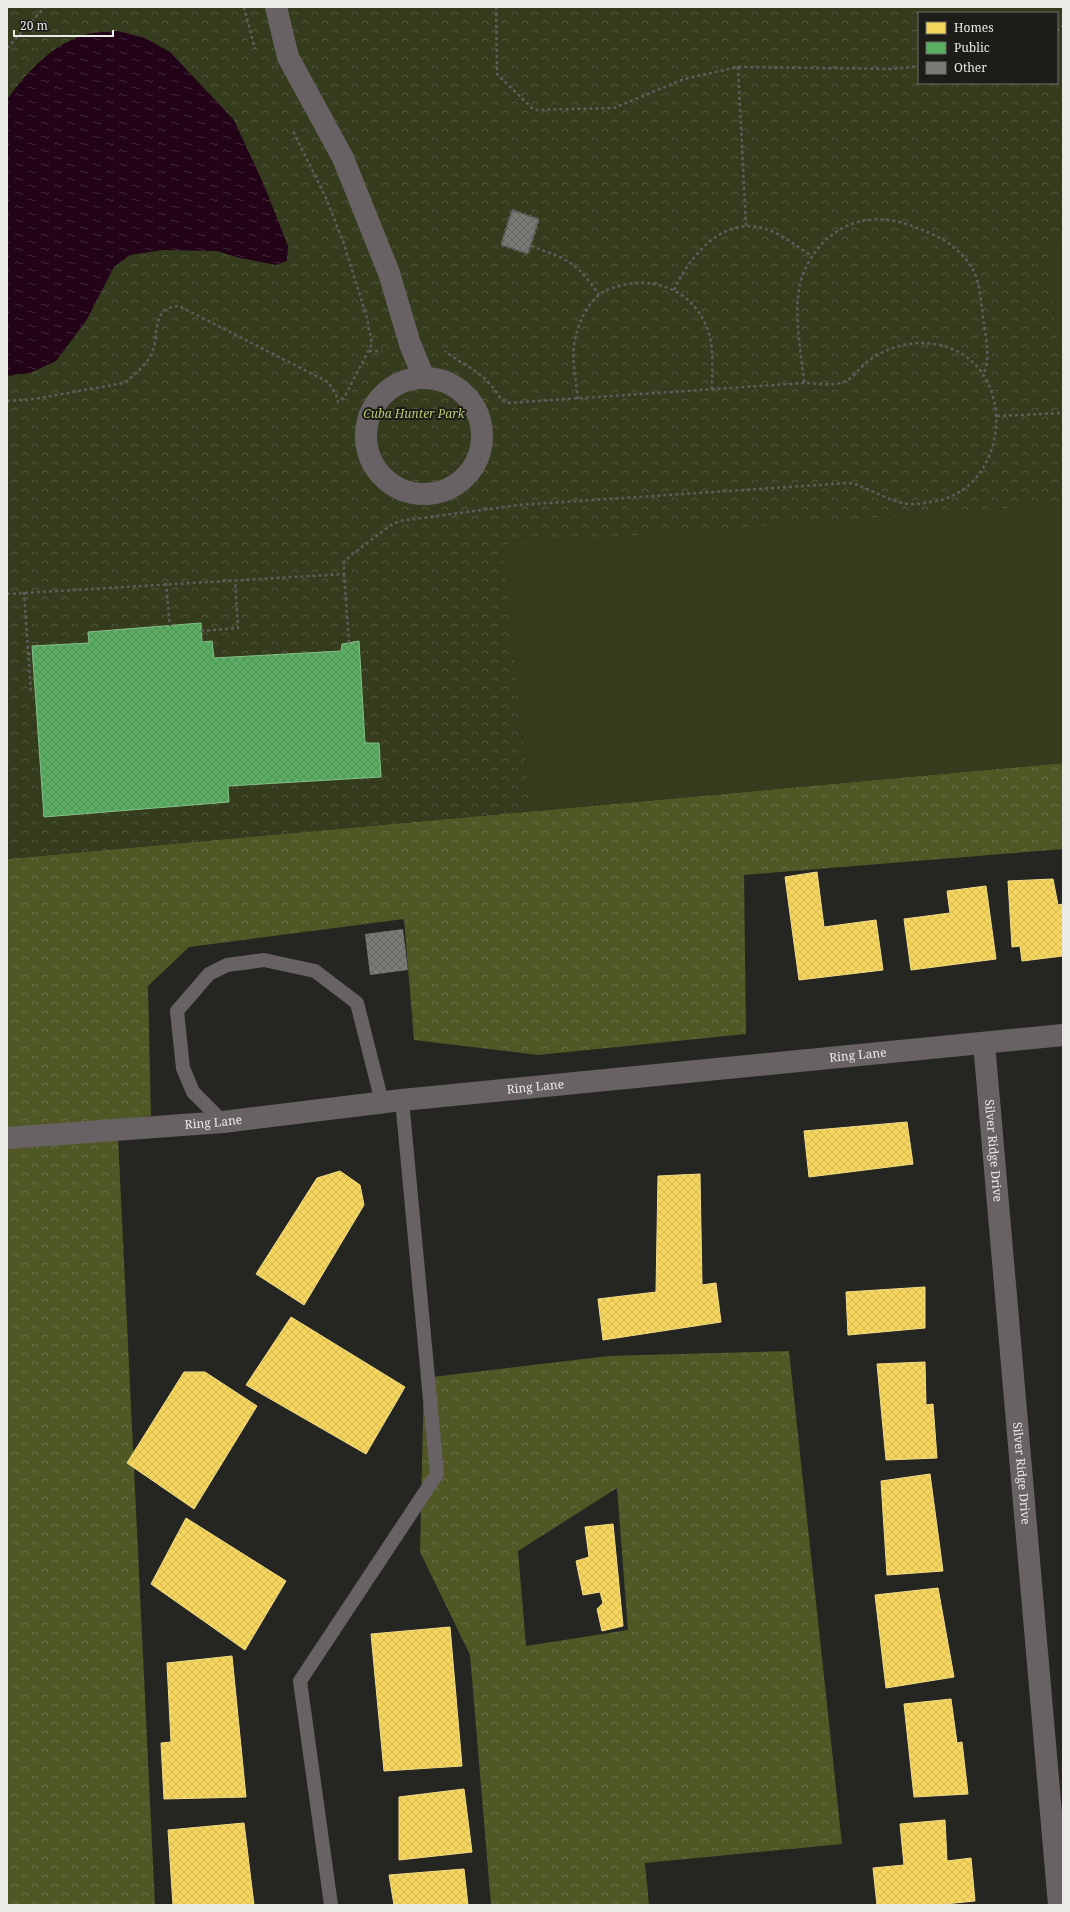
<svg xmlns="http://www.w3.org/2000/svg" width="1070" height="1912" font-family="'Noto Serif',serif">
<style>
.forest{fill:url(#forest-crowns);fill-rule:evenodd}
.park{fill:url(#park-crowns);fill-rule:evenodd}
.pitch{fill:#353c1d}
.water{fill:url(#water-ripples)}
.homes{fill:url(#homes-cross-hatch);stroke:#f2dc86}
.public{fill:url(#public-cross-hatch);stroke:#85c089}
.building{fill:url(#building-cross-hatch)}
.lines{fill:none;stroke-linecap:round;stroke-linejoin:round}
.path{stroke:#5f5c5c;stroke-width:2.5;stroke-dasharray:3 3;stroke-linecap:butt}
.service{stroke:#686264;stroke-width:14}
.minor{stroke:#686264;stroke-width:22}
.labels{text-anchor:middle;stroke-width:4;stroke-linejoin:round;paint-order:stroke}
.park-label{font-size:12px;font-style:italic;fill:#b7c973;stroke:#1c1d18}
.street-label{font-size:12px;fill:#eaebe7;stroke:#1c1d18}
</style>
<defs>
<pattern id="forest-crowns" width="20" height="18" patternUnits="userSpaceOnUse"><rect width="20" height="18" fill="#4f5825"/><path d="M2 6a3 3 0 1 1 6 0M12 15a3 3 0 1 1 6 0" fill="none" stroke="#687045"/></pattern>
<pattern id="park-crowns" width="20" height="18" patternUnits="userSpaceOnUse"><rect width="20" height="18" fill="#353c1d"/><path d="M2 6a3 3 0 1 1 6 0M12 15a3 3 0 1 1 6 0" fill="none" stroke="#52583e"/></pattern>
<pattern id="water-ripples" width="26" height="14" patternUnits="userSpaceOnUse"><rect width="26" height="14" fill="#230318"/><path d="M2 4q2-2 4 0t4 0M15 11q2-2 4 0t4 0" fill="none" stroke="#43283a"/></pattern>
<pattern id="homes-cross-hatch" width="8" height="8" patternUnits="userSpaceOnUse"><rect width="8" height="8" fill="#f6d55c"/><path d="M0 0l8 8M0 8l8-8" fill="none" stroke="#d3b857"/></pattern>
<pattern id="public-cross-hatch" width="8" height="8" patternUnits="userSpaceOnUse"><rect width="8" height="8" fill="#5aae61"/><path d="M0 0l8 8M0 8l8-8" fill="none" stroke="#548f59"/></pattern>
<pattern id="building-cross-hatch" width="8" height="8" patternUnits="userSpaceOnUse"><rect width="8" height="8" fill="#7a7b77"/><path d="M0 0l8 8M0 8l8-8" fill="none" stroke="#656663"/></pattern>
</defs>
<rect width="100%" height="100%" fill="#252622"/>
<path class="forest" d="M1063 763V849L744 875 746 1034 538 1055 414 1040 404 919 189 947 148 986 151 1116 7 1134V859Z
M118 1137 155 1905H7V1143Z
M789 1351 842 1844 645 1863 649 1905H491L470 1655 420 1552 424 1378 608 1356ZM617 1488 628 1630 526 1646 518 1551Z"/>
<path class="park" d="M7 7H1063V763L7 859ZM919 13H1057V83H919Z"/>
<path class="pitch" d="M1063 241V394H1062L1047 242Z
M1063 504V763L530 811 502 545Z"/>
<path class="water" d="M118 31 145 38 170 52 234 120 264 185 288 246 287 261 276 265 240 258 217 251 163 250 130 255 114 267 86 321 56 361 30 373 7 376V100C27 72 50 46 84 35 94 32 107 32 118 31Z"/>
<path class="homes" d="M817 872 824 927 876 920 883 970 799 980 785 877Z
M1053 879 1058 905 1063 904V956L1022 961 1020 946 1012 947 1008 881Z
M986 886 996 959 911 970 904 919 950 913 947 891Z
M907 1122 913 1164 809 1177 804 1131Z
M340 1171 360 1185 364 1205 304 1305 256 1274 317 1178Z
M700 1174 702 1285 716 1283 721 1322 603 1340 598 1299 656 1292 658 1176Z
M925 1287V1328L848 1335 846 1292Z
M291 1317 405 1387 366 1454 246 1385Z
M925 1362 926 1405 933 1404 937 1458 886 1460 877 1364Z
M184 1372H205L257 1406 194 1509 127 1463Z
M930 1474 943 1571 887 1575 881 1481Z
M186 1518 286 1581 245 1650 151 1584Z
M613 1524 623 1626 602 1631 597 1609 603 1603 600 1592 583 1595 576 1561 589 1557 585 1527Z
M938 1588 954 1677 886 1688 875 1595Z
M450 1627 462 1766 384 1771 371 1634Z
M232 1656 246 1797 164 1799 161 1743 171 1742 167 1663Z
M951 1699 957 1743 962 1742 968 1794 914 1797 904 1704Z
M464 1789 472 1852 399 1860V1797Z
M945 1820 947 1861 971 1858 975 1901 935 1905H877L873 1868 904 1865 900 1824Z
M244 1823 254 1905H173L168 1830Z
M464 1869 468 1905H394L389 1875Z"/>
<path class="public" d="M201 623 202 642 212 641 214 658 341 651 342 644 359 641 365 743H379L381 777 228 786 229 802 44 817 32 646 89 643 88 632Z"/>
<path class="building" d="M512 210 539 219 528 254 501 245Z
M403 929 408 970 370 975 365 934Z"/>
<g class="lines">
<path class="path" d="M244 7 255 49
M496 7 497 74 534 110 614 108 684 79 738 67 893 69 919 66
M1057 31 1063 26
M7 48 45 7
M738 67 746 226
M512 210 539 219 528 254 501 245Z
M531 246C567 259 577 262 599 295
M674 290C689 258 719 220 758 227 777 230 796 246 812 256
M369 351H382
M804 382C801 351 792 307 802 277 815 240 848 215 888 220 899 221 910 225 920 229 941 237 960 248 972 268 981 283 981 307 984 324 986 341 991 359 983 375
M578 399C576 380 571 357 575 339 578 324 587 304 600 294 605 290 613 288 619 286 652 276 688 289 704 321 715 341 712 367 712 389
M7 401 34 399 124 383C135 375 146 365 152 353 160 334 150 308 179 306L328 382 336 394 338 402 345 396 372 344 367 318 344 244 326 198 293 131
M997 416 1063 413
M344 574 349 643
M166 583 170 626
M24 592 31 692
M7 594 344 574V562L350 556 391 525 400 521 519 505 848 483 855 484C871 490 886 499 903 503 911 505 921 504 930 502 1014 492 1021 357 934 344 912 340 883 348 866 363 859 368 854 377 846 381 834 387 817 383 804 383L508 403C499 400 496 390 489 383 477 369 459 363 445 351
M201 631 238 628 235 581
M28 654 33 653"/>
<path class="service" d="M223 1122 193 1092 183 1068 177 1011 209 974 227 965 264 960 315 971 357 1003 382 1102
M331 1905 300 1681 437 1474 402 1100"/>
<g class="minor">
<path d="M276 7 288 57 343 158 389 273 410 344 424 378"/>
<circle cx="424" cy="436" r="58"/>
<path id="s1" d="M984 1043 1059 1905"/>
<path id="s2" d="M7 1138 223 1122 402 1100 1063 1035"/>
</g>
</g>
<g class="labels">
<g class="park-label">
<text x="414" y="418">Cuba Hunter Park</text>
</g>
<g class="street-label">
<text dy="4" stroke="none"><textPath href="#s2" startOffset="855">Ring Lane</textPath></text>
<text dy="4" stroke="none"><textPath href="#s2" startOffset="531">Ring Lane</textPath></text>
<text dy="4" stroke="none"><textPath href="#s2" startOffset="207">Ring Lane</textPath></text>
<text dy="4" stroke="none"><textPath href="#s1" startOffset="108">Silver Ridge Drive</textPath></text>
<text dy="4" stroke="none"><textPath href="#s1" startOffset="432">Silver Ridge Drive</textPath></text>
</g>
</g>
<rect width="1070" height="1912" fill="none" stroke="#eaebe7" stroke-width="16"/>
<rect x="918" y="12" width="140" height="72" fill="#1c1d18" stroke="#6e6f6b"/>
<rect x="926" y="22" width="20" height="12" fill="#f6d55c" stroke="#6e6f6b"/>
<text x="954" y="32" font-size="12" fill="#eaebe7">Homes</text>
<rect x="926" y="42" width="20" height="12" fill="#5aae61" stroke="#6e6f6b"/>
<text x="954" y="52" font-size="12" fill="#eaebe7">Public</text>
<rect x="926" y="62" width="20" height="12" fill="#7a7b77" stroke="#6e6f6b"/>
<text x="954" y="72" font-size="12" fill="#eaebe7">Other</text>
<path d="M14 30v6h99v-6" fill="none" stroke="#eaebe7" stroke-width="2"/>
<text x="20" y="30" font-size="12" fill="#eaebe7" stroke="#1c1d18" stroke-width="3" paint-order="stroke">20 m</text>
</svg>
